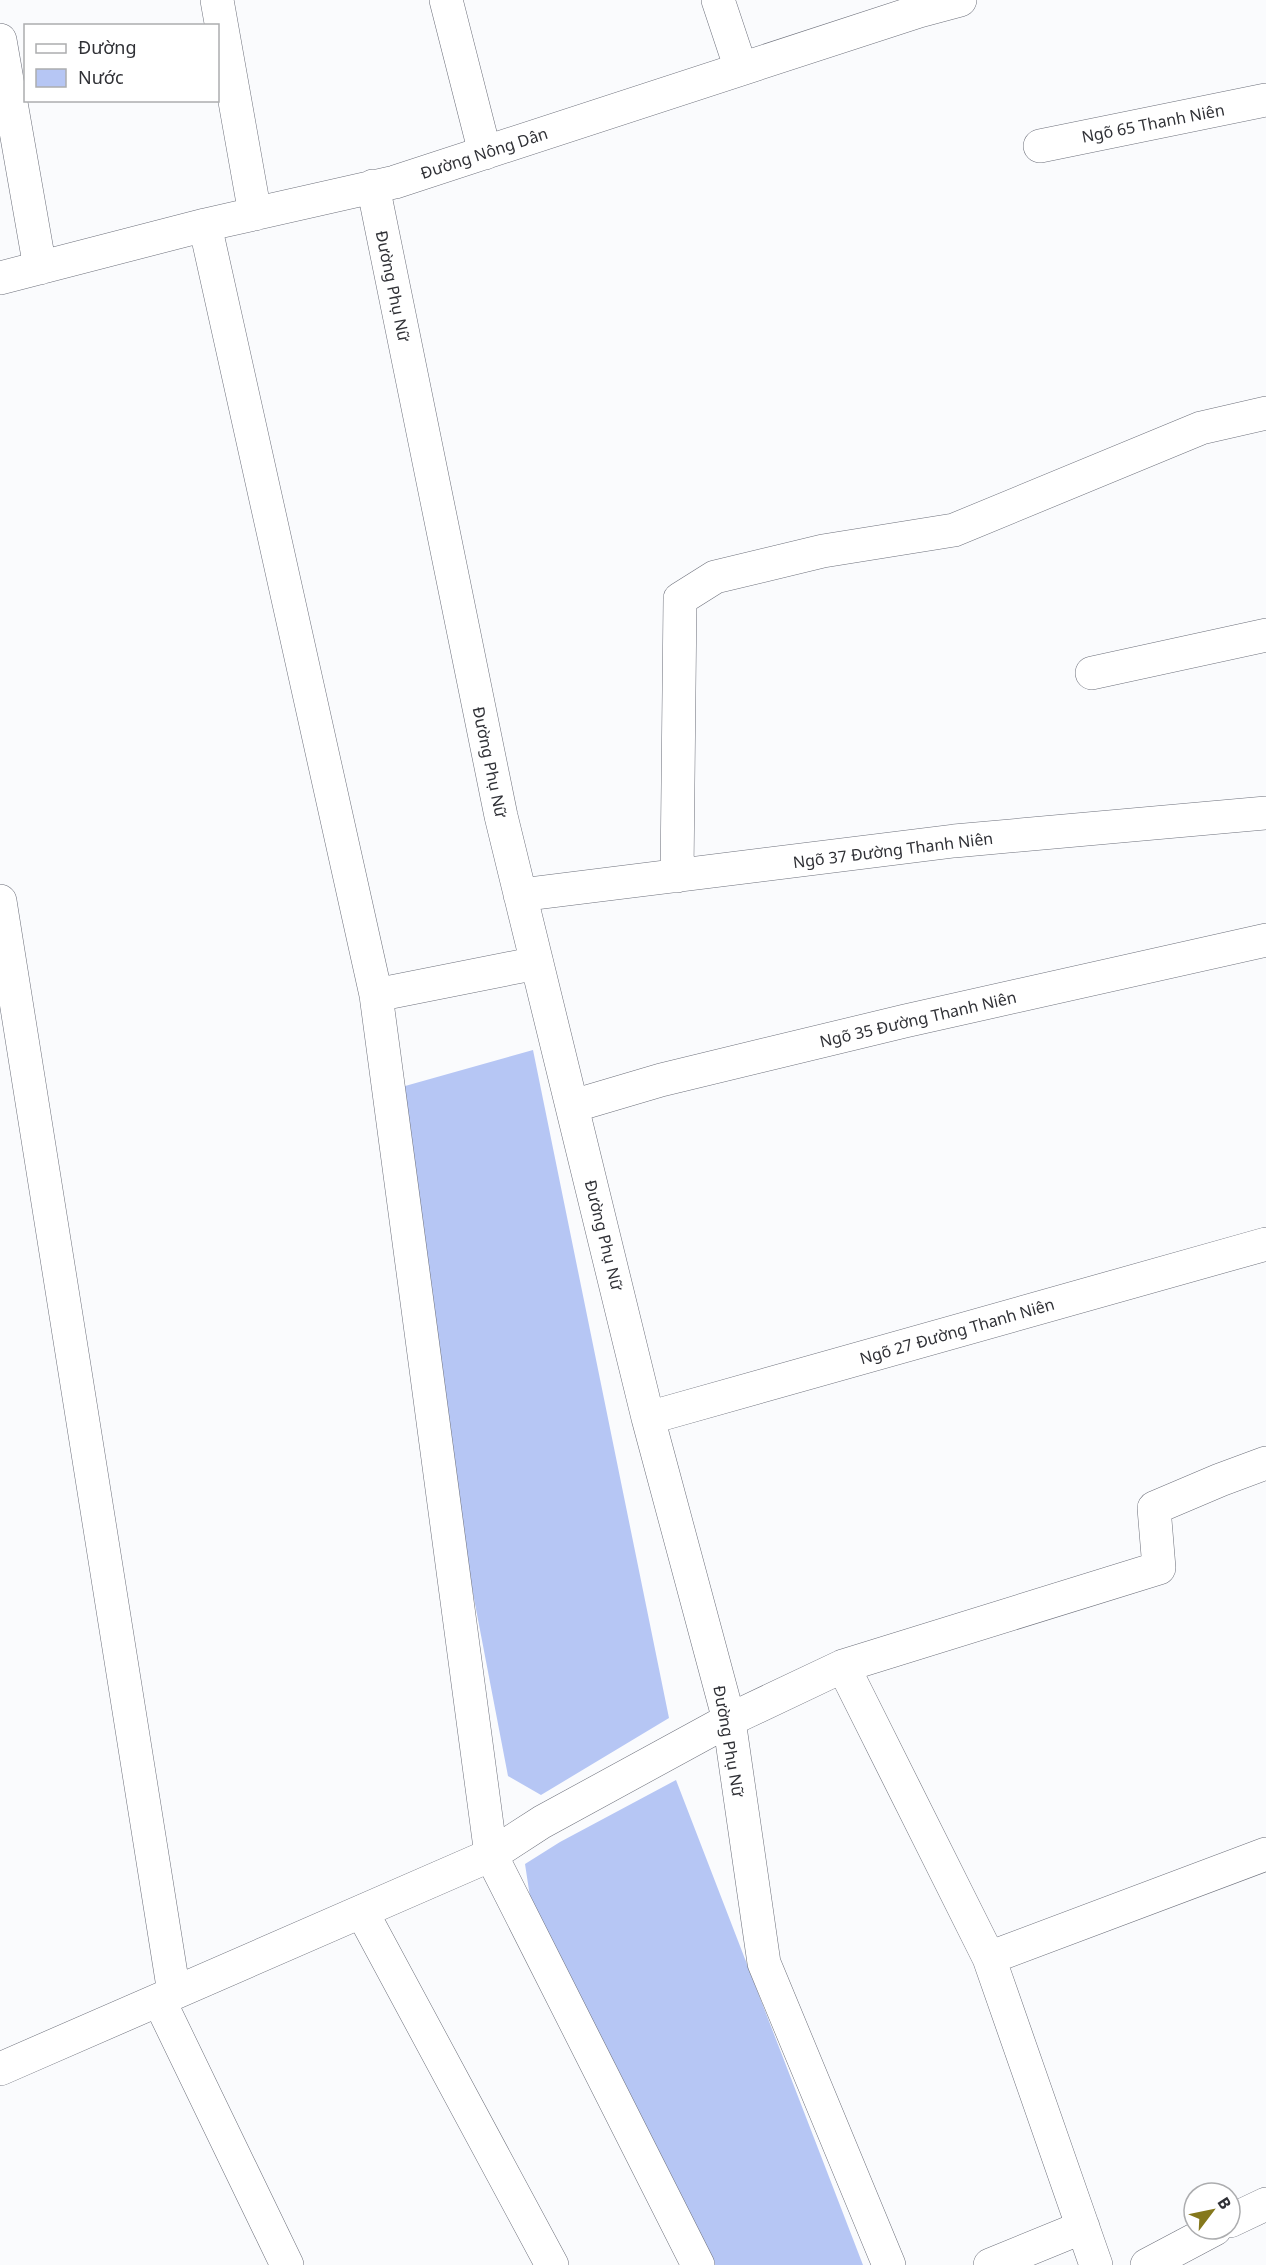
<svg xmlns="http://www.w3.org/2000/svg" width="1266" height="2265" font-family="'Noto Sans',sans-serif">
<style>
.water{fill:#b6c6f4}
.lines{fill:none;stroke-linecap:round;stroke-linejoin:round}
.minor-casing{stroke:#6d707b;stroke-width:34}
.minor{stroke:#fff;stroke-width:33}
.labels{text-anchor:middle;stroke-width:6;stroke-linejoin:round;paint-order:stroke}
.street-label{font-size:16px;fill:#303136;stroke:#fff}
</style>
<rect width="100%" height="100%" fill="#fafbfd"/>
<path class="water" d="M533 1050 669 1718 541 1795 508 1776 396 1192 398 1088Z
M676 1780 863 2265H707L532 1910 525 1864 560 1842Z"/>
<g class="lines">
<g class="minor-casing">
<path id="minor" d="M217 0 255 214
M446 0 485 153
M718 0 741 69
M0 40 40 268
M1040 146 1266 100
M373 186 501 816 648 1418 729 1720 764 1963 889 2265
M205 225 376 995 491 1855 698 2265
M0 278 205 225 395 182 919 11 960 0
M1092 673 1266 635
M677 876 680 599 715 577 823 551 954 530 1201 428 1266 413
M520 895 954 841 1266 813
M0 901 174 1993
M376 995 537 963
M573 1106 661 1080 905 1021 1266 940
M648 1418 1266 1244
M843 1666 989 1958 1096 2265
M362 1912 552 2265
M989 1958 1266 1854
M159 2000 287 2265
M0 2069 491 1855 542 1822 729 1720 843 1666 1159 1568 1154 1508 1220 1480 1266 1463
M1230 2221 1266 2204
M990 2265 1083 2227
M1147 2265 1215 2229"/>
</g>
<use href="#minor" class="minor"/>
</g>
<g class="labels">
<g class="street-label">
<text transform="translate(1153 123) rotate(-11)" y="6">Ngõ 65 Thanh Niên</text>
<text transform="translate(484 153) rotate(-18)" y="6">Đường Nông Dân</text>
<text transform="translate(393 286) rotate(78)" y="6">Đường Phụ Nữ</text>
<text transform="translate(490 762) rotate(78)" y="6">Đường Phụ Nữ</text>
<text transform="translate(893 850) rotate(-7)" y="6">Ngõ 37 Đường Thanh Niên</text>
<text transform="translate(918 1019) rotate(-13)" y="6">Ngõ 35 Đường Thanh Niên</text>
<text transform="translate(604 1235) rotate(76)" y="6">Đường Phụ Nữ</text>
<text transform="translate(957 1331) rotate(-16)" y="6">Ngõ 27 Đường Thanh Niên</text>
<text transform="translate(729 1741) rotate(80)" y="6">Đường Phụ Nữ</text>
</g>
</g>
<rect x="24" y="24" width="195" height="78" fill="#ffffff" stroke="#acadaf" stroke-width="1.5"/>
<rect x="36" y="44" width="30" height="9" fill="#ffffff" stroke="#acadaf" stroke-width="1.5"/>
<text x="78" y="54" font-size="18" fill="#303136">Đường</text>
<rect x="36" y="69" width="30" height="18" fill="#b6c6f4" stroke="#acadaf" stroke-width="1.5"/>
<text x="78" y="84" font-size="18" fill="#303136">Nước</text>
<g transform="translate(1212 2211) rotate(58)"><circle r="28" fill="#ffffff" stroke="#acadaf" stroke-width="1.5"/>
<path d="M0-4.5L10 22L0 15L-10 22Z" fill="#85781c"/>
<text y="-9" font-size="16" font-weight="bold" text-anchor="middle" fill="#303136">B</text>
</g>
</svg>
